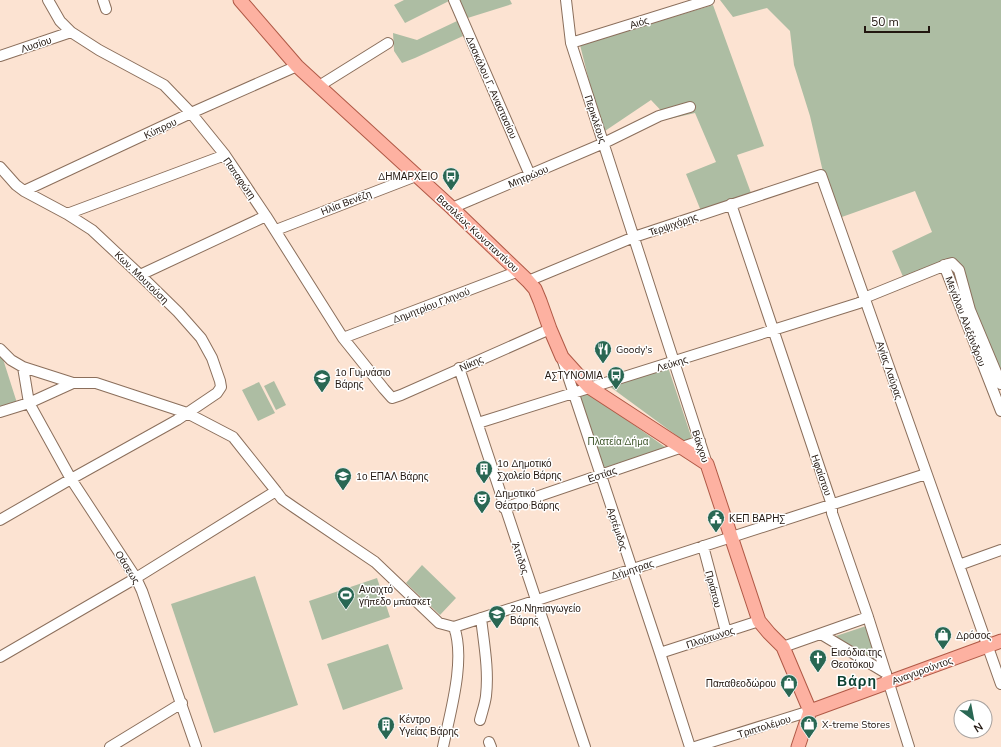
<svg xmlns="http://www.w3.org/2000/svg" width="1001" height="747" font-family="'Nunito Sans',sans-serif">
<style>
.green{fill:#adbda3}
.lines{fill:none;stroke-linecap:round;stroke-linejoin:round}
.minor-casing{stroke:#8b6f5c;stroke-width:12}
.major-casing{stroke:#b05946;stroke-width:15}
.minor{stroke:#fff;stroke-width:10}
.major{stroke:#fdb1a1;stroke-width:13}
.labels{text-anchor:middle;stroke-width:3;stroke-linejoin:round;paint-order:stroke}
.street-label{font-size:10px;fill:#221710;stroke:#fff}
.poi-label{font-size:10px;fill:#221710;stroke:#fff;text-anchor:start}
.park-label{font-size:10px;fill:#3d552a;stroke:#fff}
.district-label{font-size:14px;font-weight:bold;letter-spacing:1px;fill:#0b3f30;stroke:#fff}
</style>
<rect width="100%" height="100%" fill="#fce3d2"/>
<path class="green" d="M404 0H510L512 4 458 21 463 36 415 58 402 63 394 51 393 33 417 40 457 21 449 1 405 23 394 5Z
M720 0H1001V376L971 305 960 265 904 279 892 251 932 232 915 191 839 218 823 172 810 116 794 65 790 31 767 8 733 17Z
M713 5 764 146 737 155 751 193 701 211 686 174 716 162 695 113 669 119 651 100 602 133 580 45Z
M0 356 3 359 17 403 0 409Z
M668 367 692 439 684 441 609 386Z
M274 381 286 405 276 410 264 386Z
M259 382 275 413 258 421 242 390Z
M589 393 665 447 603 470 579 396Z
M422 565 456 598 440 615 406 583Z
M255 576 298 705 214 733 171 604Z
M377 578 390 617 322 640 309 601Z
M866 626 877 658 870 660 836 636Z
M388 644 403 689 343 710 327 664Z"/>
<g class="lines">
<g class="minor-casing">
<path id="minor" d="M48 0 60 21 71 32 99 50 164 85 191 113 225 155 266 216 343 338 384 389 392 398 401 395 550 329
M103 0 106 9
M454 0 530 175
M566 0 571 43 707 464
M571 43 709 0
M0 56 71 32
M319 86 388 43
M0 167 16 185 24 191 67 214 92 230 140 275 178 312 201 338 212 358 220 381 221 387 217 393 177 420 71 479 0 520
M24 191 191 113 297 66
M731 204 832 505V513L868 617 909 747
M452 208 604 143 659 116 690 107
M67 214 225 155
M276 230 416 176
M944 265 1001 411
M140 275 266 216
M528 281 634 237 821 175 1001 684
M343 338 519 271
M0 349 11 360 23 367 73 383H96L187 413 233 437 276 491 282 499 295 508 375 562 439 623 454 627
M563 361 660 653 690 747
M23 367 29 403 71 479 136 578 142 591 196 747
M459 368 585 747
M0 412 29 403 73 383
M478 423C605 383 732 343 859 303L869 296 948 264 952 263 959 270 970 310 1001 384
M504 508 700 441
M703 546 726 632
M959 565 1001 550
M454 627 926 474
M821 634 886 673
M783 647 868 617
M660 653 759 621
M0 657 136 578 276 491
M480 720C482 712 485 704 486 696 489 670 484 644 481 618
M489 742 491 747
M110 747 182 703
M443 747C450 713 466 660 454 627
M695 747 810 711"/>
</g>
<g class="major-casing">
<path id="major" d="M240 0 297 66 452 208 528 281 535 289 540 301 550 329 562 357 589 387 707 464 759 621 769 633 783 647 810 711
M810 711 1001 641
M798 747 810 711"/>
</g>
<use href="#minor" class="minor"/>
<use href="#major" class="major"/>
</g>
<defs>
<g id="bus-pin" transform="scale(0.9)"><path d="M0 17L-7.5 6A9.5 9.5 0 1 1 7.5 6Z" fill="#296753" stroke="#fff"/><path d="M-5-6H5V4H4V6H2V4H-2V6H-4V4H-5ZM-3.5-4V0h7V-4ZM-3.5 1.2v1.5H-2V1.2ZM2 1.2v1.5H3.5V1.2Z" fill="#fff"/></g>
<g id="restaurant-pin" transform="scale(0.9)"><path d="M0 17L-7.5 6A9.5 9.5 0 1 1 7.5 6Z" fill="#296753" stroke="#fff"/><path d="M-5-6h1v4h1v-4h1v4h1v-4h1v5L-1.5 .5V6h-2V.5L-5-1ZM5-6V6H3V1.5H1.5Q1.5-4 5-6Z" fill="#fff"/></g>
<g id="school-pin" transform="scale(0.9)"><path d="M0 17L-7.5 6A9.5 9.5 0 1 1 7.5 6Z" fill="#296753" stroke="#fff"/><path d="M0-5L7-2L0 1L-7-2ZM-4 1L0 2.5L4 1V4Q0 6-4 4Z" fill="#fff"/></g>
<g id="building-pin" transform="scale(0.9)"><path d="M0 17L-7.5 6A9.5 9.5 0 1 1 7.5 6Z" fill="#296753" stroke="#fff"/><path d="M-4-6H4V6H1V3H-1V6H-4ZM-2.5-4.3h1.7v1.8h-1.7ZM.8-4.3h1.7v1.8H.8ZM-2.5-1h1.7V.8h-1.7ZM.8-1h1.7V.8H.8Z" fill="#fff"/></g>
<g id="theatre-pin" transform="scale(0.9)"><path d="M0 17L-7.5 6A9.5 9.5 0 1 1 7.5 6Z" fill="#296753" stroke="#fff"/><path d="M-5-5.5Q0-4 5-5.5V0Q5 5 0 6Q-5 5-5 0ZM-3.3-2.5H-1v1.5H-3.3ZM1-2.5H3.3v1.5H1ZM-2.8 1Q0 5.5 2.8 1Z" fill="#fff"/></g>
<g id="civic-pin" transform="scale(0.9)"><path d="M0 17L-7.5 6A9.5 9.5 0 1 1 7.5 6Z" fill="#296753" stroke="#fff"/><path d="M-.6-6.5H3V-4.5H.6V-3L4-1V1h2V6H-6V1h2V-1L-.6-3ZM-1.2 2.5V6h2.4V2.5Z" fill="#fff"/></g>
<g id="stadium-pin" transform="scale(0.9)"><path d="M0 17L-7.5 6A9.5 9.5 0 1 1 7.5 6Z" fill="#296753" stroke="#fff"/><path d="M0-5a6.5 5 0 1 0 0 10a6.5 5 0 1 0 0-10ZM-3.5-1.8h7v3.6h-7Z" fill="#fff"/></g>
<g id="shop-pin" transform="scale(0.9)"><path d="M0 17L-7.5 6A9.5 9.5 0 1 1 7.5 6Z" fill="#296753" stroke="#fff"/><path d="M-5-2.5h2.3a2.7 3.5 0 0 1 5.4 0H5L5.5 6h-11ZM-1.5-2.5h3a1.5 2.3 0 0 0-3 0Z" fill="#fff"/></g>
<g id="church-pin" transform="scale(0.9)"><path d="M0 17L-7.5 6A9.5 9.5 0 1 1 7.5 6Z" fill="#296753" stroke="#fff"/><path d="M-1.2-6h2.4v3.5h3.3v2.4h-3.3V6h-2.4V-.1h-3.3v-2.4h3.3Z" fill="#fff"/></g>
</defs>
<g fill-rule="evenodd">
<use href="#bus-pin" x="451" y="176"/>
<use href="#restaurant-pin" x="603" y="349"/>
<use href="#bus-pin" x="616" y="375"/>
<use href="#school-pin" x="322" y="378"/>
<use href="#building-pin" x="484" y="469"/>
<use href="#school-pin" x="343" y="476"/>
<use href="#theatre-pin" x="482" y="499"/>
<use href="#civic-pin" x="716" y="518"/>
<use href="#stadium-pin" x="346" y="595"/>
<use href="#school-pin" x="497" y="614"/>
<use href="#shop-pin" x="943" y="635"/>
<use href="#church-pin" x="818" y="658"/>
<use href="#shop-pin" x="789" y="683"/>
<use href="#shop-pin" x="809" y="724"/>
<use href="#building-pin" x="386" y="725"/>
</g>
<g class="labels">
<g class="street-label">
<text transform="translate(639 22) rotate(-17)" y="4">Αιός</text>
<text transform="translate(36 44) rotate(-18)" y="4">Λυσίου</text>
<text transform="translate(492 87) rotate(66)" y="4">Δασκάλου Γ. Αναστασίου</text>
<text transform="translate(596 119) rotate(72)" y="4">Περικλέους</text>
<text transform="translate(160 128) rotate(-25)" y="4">Κύπρου</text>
<text transform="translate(528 176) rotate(-23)" y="4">Μητρώου</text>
<text transform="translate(240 178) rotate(55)" y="4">Παπαφώτη</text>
<text transform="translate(346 202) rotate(-21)" y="4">Ηλία Βενέζη</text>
<text transform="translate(673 224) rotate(-19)" y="4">Τερψιχόρης</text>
<text transform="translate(478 233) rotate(43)" y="4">Βασιλέως Κωνσταντίνου</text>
<text transform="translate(142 277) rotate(44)" y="4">Κων. Μουτούση</text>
<text transform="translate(431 305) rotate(-21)" y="4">Δημητρίου Γληνού</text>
<text transform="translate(966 321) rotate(69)" y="4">Μεγάλου Αλεξάνδρου</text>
<text transform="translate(471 363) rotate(-24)" y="4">Νίκης</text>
<text transform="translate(672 363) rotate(-17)" y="4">Λεύκης</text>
<text transform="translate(890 370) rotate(71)" y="4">Αγίας Λαύρας</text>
<text transform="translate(701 446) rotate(72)" y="4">Βάκχου</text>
<text transform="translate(602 474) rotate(-19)" y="4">Εστίας</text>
<text transform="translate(822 475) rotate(71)" y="4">Ηφαίστου</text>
<text transform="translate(618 529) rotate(72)" y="4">Αρτέμιδος</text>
<text transform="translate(521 558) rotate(71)" y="4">Άττιδος</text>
<text transform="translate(128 567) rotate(58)" y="4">Οάσεως</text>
<text transform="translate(632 569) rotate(-18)" y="4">Δήμητρας</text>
<text transform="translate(714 589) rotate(75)" y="4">Πριάπου</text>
<text transform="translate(710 637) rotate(-18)" y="4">Πλούτωνος</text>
<text transform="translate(922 670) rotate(-20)" y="4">Αναγυρούντος</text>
<text transform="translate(764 726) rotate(-17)" y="4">Τριπτολέμου</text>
</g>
<g class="poi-label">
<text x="438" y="180" text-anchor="end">ΔΗΜΑΡΧΕΙΟ</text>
<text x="616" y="353">Goody's</text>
<text x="335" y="376">1ο Γυμνάσιο<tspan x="335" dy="12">Βάρης</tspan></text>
<text x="603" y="379" text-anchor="end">ΑΣΤΥΝΟΜΙΑ</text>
<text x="497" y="467">1ο Δημοτικό<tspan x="497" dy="12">Σχολείο Βάρης</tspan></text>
<text x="356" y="480">1ο ΕΠΑΛ Βάρης</text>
<text x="495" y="497">Δημοτικό<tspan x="495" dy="12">Θέατρο Βάρης</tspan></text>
<text x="729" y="522">ΚΕΠ ΒΑΡΗΣ</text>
<text x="359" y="593">Ανοιχτό<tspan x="359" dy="12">γήπεδο μπάσκετ</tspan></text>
<text x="510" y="612">2ο Νηπιαγωγείο<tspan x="510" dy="12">Βάρης</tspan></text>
<text x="956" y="639">Δρόσος</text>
<text x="831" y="656">Εισόδια της<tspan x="831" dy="12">Θεοτόκου</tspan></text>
<text x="776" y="687" text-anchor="end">Παπαθεοδώρου</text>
<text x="399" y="723">Κέντρο<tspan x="399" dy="12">Υγείας Βάρης</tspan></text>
<text x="822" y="728">X-treme Stores</text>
</g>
<g class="park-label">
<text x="618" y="445">Πλατεία Δήμα</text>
</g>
<g class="district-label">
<text x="857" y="686">Βάρη</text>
</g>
</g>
<g transform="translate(973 719) rotate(148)"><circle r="19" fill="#ffffff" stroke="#a7a29f"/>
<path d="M0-3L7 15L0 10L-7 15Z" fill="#296753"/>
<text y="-6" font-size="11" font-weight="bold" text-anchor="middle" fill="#221710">N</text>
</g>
<path d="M865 26v6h64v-6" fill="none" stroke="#221710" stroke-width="2"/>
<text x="871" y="26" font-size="12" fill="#221710" stroke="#ffffff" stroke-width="3" paint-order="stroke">50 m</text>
</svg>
